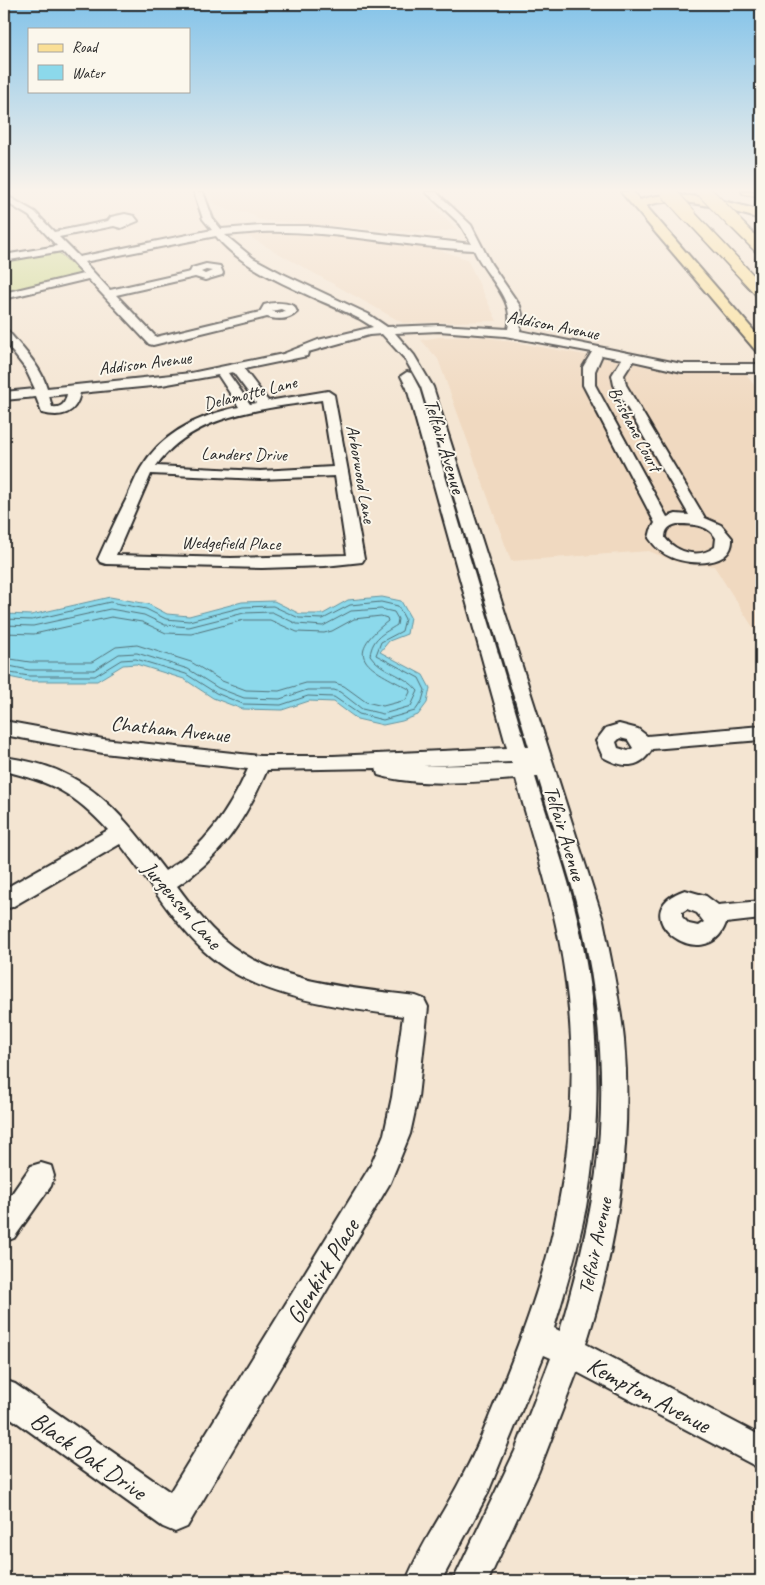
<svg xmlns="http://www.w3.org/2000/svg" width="765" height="1585" font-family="Caveat,sans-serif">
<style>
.built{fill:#f0d9c0}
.green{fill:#cad88b;stroke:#7a825b}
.water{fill:#8cd9eb;stroke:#65939e}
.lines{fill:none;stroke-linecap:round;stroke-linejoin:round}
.shore{stroke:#527178;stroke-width:1}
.minor-casing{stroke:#2b2b2b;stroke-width:4}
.major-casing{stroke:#2b2b2b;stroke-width:4}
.highway-casing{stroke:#2b2b2b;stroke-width:3}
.minor{fill:#fbf7ec;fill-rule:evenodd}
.major{fill:#fadf96;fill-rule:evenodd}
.highway{fill:#fadf96;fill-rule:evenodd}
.highway-bridge-casing{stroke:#2b2b2b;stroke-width:16;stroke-linecap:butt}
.highway-bridge{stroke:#fadf96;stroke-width:14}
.labels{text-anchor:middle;stroke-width:4;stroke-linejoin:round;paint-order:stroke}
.far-street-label{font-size:18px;fill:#2b2b2b;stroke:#fbf7ec}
.street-label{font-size:21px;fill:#2b2b2b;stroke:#fbf7ec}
.near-street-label{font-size:25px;fill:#2b2b2b;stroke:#fbf7ec}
</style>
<rect width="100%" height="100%" fill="#f4e5d2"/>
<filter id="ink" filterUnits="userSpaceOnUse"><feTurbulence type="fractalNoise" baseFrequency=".02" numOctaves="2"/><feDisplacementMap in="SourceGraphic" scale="10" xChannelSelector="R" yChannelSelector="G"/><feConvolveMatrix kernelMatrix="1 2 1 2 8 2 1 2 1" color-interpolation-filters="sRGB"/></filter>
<g filter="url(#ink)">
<path class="built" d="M213 192H419L456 229 439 232H412L267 221 257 219 253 214 229 210 213 203Z
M311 232 383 239 442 251 467 259 497 321 403 323 244 234Z
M439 337H485L664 369 744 371 761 395V640L714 566 676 562 649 551 511 561 438 359 421 340Z"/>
<path class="green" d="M58 252 83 275 4 294V262Z"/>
<path class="water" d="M110 597 148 604 167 614 189 616 242 602 274 601 300 614H323L348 600 382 597 401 601 410 617 407 634 389 641 380 652 423 675 430 688 427 703 418 715 402 721 383 725 357 719 334 702 309 701 282 710 242 709 213 698 184 679 136 664 123 665 97 681H28L4 676V614L31 615Z"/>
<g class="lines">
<path class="shore" d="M4 619 32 620 110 602 146 609 166 619 189 621 243 607 273 606 299 618 323 619 350 605 381 602 398 606 405 619 402 631 381 642 376 655 419 678 425 690 422 701 415 711 383 720 359 714 334 697 308 696 281 705 243 704 216 693 186 674 136 659 121 660 95 676H29L4 672
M4 625 33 626 110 609 144 615 165 625 189 627 244 613 272 612 297 624 323 626 351 611 381 609 394 612 398 619 397 625C383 634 373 637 370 655 381 672 405 674 418 691L411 706 383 714 362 709 340 692 334 690H307L280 699 244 698 218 688 188 669 137 653 119 654 94 670H29L4 665
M4 633 34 634 111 617 142 622 166 633 191 634 244 620H270L297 632 324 633 332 631 354 619 381 616 387 618 388 621C340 658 370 668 409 689L410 692 406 700 383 706 366 702 344 686 335 683H306L279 691 246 690 222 681 191 662 137 645 116 647 92 662H30L4 658"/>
<g class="minor-casing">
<path id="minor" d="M194 192H203L213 219 221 229 261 226H308L472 244 460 224 426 192H436L471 225 491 264 520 306 522 314 520 331 682 364H761V372H682L633 361 624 375 626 385 705 518 721 525 732 538C734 567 691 565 673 558 662 554 655 547 649 538L651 530 655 523 583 385V367L592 352 505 336 439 331 395 333 414 355 433 387 603 920C611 960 620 1000 624 1040 633 1143 617 1247 586 1344L761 1436V1469L577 1372 538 1473 488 1581H453L515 1451 551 1358 544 1355 487 1495 441 1581H406C421 1543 446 1510 464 1473 474 1455 482 1435 490 1415 518 1348 545 1279 558 1207 573 1132 576 1051 565 975 556 908 534 844 516 779 476 782 417 787 378 775L376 768 267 770C246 818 221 858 177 886 191 905 206 925 224 940 276 984 352 988 416 996L424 999 428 1007 418 1097 410 1134 390 1183 187 1527 175 1532 163 1527 4 1413V1380L15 1384 170 1492 371 1165 384 1134 392 1097 403 1016C338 1007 254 998 204 951 171 920 148 879 120 844L12 907 4 909V889L108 830C74 793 52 782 4 771V757C24 760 45 764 63 773 107 793 137 834 165 871 205 847 229 811 248 769L103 753 4 735V721L103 739 260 756H333L507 748 407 388 401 376 407 372 411 373 419 388 526 747H529L421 387 405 359 382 334 369 335 308 352 307 356 244 369 268 401 328 391 334 395 364 559 362 562 325 566 262 568 106 564 100 562 98 559C107 539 116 519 126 500 131 489 135 478 141 468 162 433 200 415 239 407L218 375 162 385 80 393C76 414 62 418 42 413L36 397 4 400V392L35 389 25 368 4 341V330L8 331C22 348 41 366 47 388L191 373 283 354 318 340 373 327 360 319C317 297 245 274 216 236L84 262 110 290 190 272 192 268 206 264 220 266 223 273 222 275 205 280 195 277 116 295 156 337 260 312 264 305C275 302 283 302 294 306L297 312C289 320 277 320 267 317L153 345 149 344 88 279 4 299V293L83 274 62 251 4 261V255L57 246 29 216 4 201V194L35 212 54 232 108 221 111 217 125 214 134 216 138 221 121 228 114 226 59 237 79 257 212 230 203 219ZM261 232C333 230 403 247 474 250 485 276 516 299 508 329L439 325 387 327 368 314 281 273 253 258 225 235ZM206 270 212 271 205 274 201 272ZM281 309 285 311 278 313 272 311ZM602 355 622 359 612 375 614 385 689 515 676 514 667 517 595 385V371ZM233 372 256 403 250 404 228 373ZM67 394C65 404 62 408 52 407L49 396ZM322 400 333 467 260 471 156 466C193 413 265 409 322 400ZM151 474 260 479 335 476 347 555 231 558 116 555ZM677 524C691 524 708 524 716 538L715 547C699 559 677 553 665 538 665 529 669 526 677 524ZM511 762 512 764 423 766ZM535 777H538C552 824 570 873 581 921 600 1003 607 1089 596 1173 589 1226 575 1279 560 1331L554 1328C566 1288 578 1248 586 1207 603 1112 599 1013 577 918 567 871 549 824 535 777Z
M619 724 638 729 647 736 761 726V740L652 749C640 770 622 768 603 757L596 741 606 728ZM620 738 628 740 633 748 628 751 618 748 616 742Z
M685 890 706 896 718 905 761 901V919L726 923C706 979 618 913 685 890ZM687 909 697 913 704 922 698 926 689 924 682 917V912Z
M41 1163 51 1166 54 1176 51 1186 14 1238 4 1242V1205L31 1166Z"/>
</g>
<g class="major-casing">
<path id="major" d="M621 192H633L640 200C674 188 728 201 761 211V219C729 211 677 194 646 206L761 339V352L756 351Z
M742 192H761V197L744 194Z"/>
</g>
<g class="highway-casing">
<path id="highway" d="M689 211 694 212 761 283V296L756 295 684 218 682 215Z
M734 218 739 219 761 241V253L756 252 729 225 727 222 729 219Z"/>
</g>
<use href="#minor" class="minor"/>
<use href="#major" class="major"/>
<use href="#highway" class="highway"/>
<g class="highway-bridge-casing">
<path id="highway-bridge" d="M668 192 689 215
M705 192 734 222"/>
</g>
<use href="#highway-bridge" class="highway-bridge"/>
</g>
</g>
<linearGradient id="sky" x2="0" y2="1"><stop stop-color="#83c3e9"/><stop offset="0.46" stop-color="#faf3eb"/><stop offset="1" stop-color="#faf3eb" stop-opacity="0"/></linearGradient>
<rect width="765" height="414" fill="url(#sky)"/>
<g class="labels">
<g class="far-street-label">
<text transform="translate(553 325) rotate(11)" y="6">Addison Avenue</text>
<text transform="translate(145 363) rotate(-7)" y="6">Addison Avenue</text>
<text transform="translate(250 393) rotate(-14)" y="6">Delamotte Lane</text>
<text transform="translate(635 429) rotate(62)" y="6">Brisbane Court</text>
<text transform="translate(244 454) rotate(1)" y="6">Landers Drive</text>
<text transform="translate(361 474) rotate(80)" y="6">Arborwood Lane</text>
<text transform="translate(231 543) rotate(1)" y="6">Wedgefield Place</text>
</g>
<g class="street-label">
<text transform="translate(445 446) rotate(73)" y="7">Telfair Avenue</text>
<text transform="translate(170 729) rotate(6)" y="7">Chatham Avenue</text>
<text transform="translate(565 833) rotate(73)" y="7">Telfair Avenue</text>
<text transform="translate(182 905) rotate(49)" y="7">Jurgensen Lane</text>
<text transform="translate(595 1246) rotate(-78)" y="7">Telfair Avenue</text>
</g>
<g class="near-street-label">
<text transform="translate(322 1271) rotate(-59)" y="9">Glenkirk Place</text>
<text transform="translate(649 1394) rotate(28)" y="9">Kempton Avenue</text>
<text transform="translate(89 1455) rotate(35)" y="9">Black Oak Drive</text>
</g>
</g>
<rect width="765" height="1585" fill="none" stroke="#fbf7ec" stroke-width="20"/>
<rect x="10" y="10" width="745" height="1565" fill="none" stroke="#2b2b2b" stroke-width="2" filter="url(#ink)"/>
<rect x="28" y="28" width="162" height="65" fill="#fbf7ec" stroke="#a8a59f"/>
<rect x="38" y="44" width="25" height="8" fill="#fadf96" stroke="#a8a59f"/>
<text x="72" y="52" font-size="15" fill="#2b2b2b">Road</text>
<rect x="38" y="65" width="25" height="15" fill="#8cd9eb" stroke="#a8a59f"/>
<text x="72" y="78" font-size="15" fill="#2b2b2b">Water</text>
</svg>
